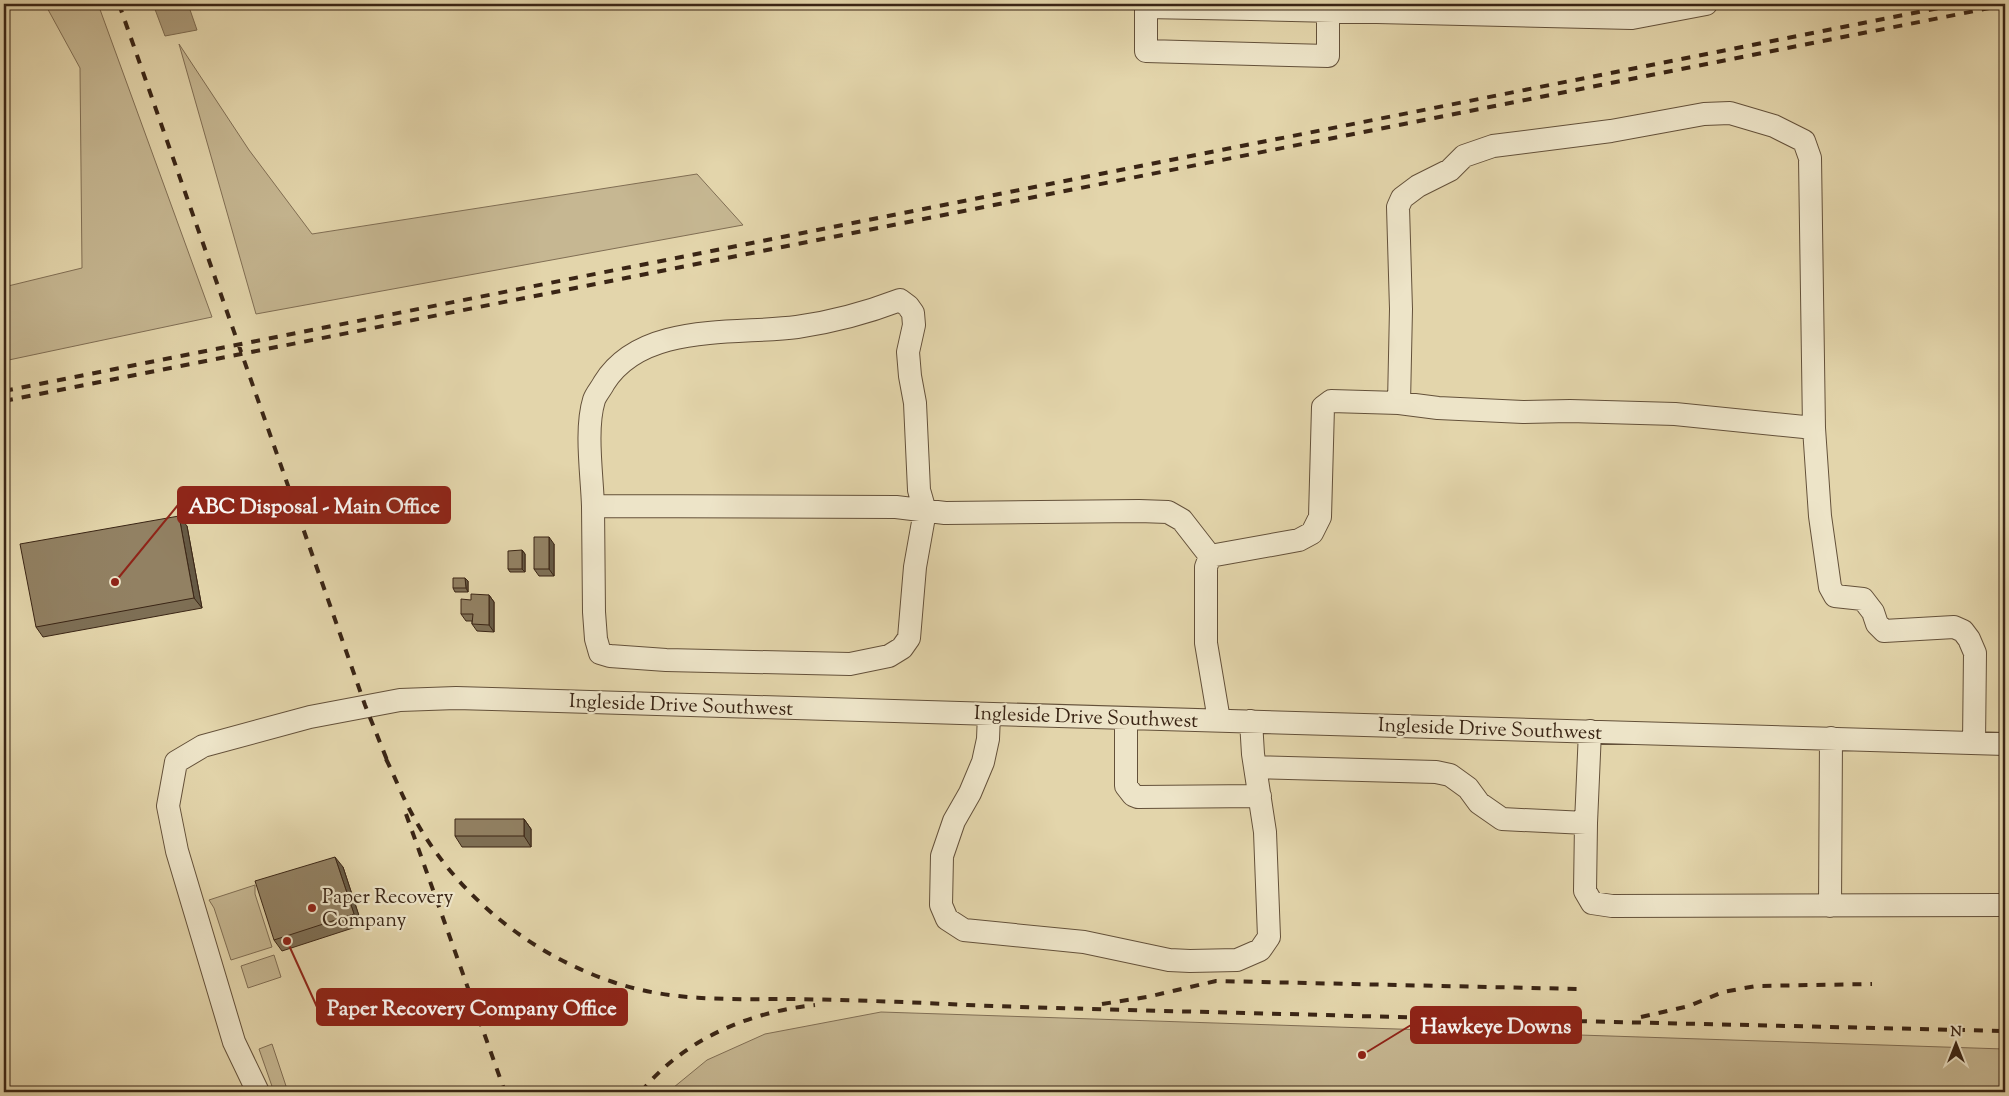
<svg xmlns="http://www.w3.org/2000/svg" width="2009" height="1096" font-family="'Sorts Mill Goudy',serif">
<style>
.green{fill:#c6b792;stroke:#806e54}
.water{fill:#aa9978;stroke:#7d6b50}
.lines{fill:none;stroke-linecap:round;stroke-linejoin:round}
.minor-casing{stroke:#64513a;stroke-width:24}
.minor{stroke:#ede4c8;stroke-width:22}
.rail{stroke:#3a2515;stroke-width:4;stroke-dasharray:9 9;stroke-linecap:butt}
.wall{fill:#7e6f55;stroke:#3a2515}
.shaded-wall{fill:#665a45;stroke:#3a2515}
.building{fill:#928163;stroke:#3a2515}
.poi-dot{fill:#8f2418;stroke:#ede4c8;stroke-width:2}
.labels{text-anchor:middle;stroke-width:4.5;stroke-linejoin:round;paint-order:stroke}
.street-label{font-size:20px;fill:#3a2515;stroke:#ede4c8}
.poi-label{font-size:20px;fill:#3a2515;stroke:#ede4c8;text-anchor:start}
.leader{fill:none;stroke:#8f2418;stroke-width:2}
.callout-dot{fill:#8f2418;stroke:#ede4c8;stroke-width:2}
.callout{fill:#8f2418;stroke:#8f2418;stroke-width:2}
.callout-label{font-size:21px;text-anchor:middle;font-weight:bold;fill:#fff}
</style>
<rect width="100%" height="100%" fill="#e3d5ab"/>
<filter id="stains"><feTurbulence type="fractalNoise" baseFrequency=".004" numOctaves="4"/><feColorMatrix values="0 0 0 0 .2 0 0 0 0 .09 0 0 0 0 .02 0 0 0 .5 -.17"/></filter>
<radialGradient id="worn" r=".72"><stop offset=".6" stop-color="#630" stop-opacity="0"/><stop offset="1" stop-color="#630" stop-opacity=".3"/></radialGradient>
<path class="green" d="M45 4H98L212 317 4 361V287L82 268 80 68Z
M179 44 249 150 312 234 697 174 743 225 256 314Z
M255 885V894L272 947 231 960 214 908 209 900Z
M274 955 281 977 248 988 241 966Z
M881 1012 2004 1049V1092H668L707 1060 765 1034Z
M272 1044 288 1092H274L259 1049Z"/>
<path class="water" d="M153 4H188L197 30 165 36Z"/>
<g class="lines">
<g class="minor-casing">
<path id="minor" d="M1146 4V51L1328 56V10
M1251 4V9L1632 18 1706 4
M1146 7 1251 9
M1399 403 1401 309 1398 207 1402 198 1418 186 1450 170 1464 156 1493 146 1611 131 1704 114 1730 113 1774 126 1804 141 1810 158 1814 428 1820 516 1830 587 1835 596 1863 599 1873 612 1877 624 1884 631 1954 627 1963 631 1969 639 1975 653 1974 743
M593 506 594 612 596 639 600 653 610 656 666 660 850 664 889 656 902 648 909 638 915 567 925 511 919 490 915 403 910 376 908 352 914 325 913 313 908 306 900 300C866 313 832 322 797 327 735 335 642 322 604 383 601 389 596 394 594 400 585 429 592 475 593 506L896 507 945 513 1139 511 1168 512 1182 520 1210 556
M1210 556 1299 540 1312 533 1320 517 1323 407 1331 401 1399 403 1438 408 1523 412 1570 411 1675 414 1814 428
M1210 556 1206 567V643L1219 720
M989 714 988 739 983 762 970 793 954 821 942 856 941 905 947 919 964 930 1084 942 1169 960 1190 961 1237 960 1260 950 1269 937 1265 832 1253 754 1251 721
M1126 718V786L1133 795 1138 797 1260 796
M1255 767 1436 772 1450 775 1468 788 1479 803 1502 819 1586 823 1590 731
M1586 823 1585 891 1592 903 1612 906 2005 905
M1830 906 1831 738
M258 1092 234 1042 177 851 168 806 176 762 203 746 310 717 400 700 456 698 2005 744"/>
</g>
<use href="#minor" class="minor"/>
<path class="rail" d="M119 4 365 705 389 765
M4 391 1959 4
M4 401 2005 5
M386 759C395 777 402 796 412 814 454 893 529 954 613 982 671 1002 734 999 793 999 851 1000 909 1002 967 1005 1096 1010 1226 1012 1356 1016 1572 1021 1789 1026 2005 1031
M406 814 505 1092
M1102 1004 1147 997 1216 981 1579 989
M1641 1017 1689 1006 1723 992 1756 986 1872 984
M641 1092C684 1039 749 1012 815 1005"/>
</g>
<path class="wall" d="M187 526 202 608 43 637 36 627Z
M554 544V576H539L534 569Z
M522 550 525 554V572H510L508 569Z
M465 578 468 581V592H455L453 588Z
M489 595 494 602V632L477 631 472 624V621H466L461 614 471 600Z
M524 819 531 829V847H462L455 836Z
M343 867 362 925 282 951 274 940Z"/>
<path class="shaded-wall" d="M179 516 187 526 202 608 194 598Z
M549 537 554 544V576L549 569Z
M522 550 525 554V572L522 569Z
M465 578 468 581V592L466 588Z
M489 595 494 602V632L489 625Z
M524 819 531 829V847L524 836Z
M335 857 343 867 362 925 354 914Z"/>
<path class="building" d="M179 516 194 598 36 627 20 544Z
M534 537H549V569H534Z
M522 550V569H508V551Z
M453 578H465L466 588H453Z
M471 594 489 595V625L472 624 473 614H461V599L471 600Z
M455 819H524V836H455Z
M335 857 354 914 274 940 255 881Z"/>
<circle class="poi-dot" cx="312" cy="908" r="5"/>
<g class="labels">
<g class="street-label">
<text transform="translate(681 704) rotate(2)" y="7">Ingleside Drive Southwest</text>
<text transform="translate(1086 716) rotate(2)" y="7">Ingleside Drive Southwest</text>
<text transform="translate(1490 728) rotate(2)" y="7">Ingleside Drive Southwest</text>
</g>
<g class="poi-label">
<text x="322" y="903">Paper Recovery<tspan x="322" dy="23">Company</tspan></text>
</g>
</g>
<path class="leader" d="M115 582L178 505M287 941L317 1007M1362 1055L1411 1025"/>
<g class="callout-dot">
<circle cx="115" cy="582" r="5"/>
<circle cx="287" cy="941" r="5"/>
<circle cx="1362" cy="1055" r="5"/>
</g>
<g class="callout">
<rect x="178" y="487" width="272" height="36" rx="5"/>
<rect x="317" y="989" width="310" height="36" rx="5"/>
<rect x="1411" y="1007" width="170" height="36" rx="5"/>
</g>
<g class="callout-label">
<text x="314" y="513">ABC Disposal - Main Office</text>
<text x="472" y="1015">Paper Recovery Company Office</text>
<text x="1496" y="1033">Hawkeye Downs</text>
</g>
<rect width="2009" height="1096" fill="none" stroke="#e3d5ab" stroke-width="20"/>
<rect x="5" y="5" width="1999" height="1086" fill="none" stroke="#3a2515" stroke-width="2.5"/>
<rect x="10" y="10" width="1989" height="1076" fill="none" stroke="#3a2515"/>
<g transform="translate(1956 1044)" stroke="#ede4c8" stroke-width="4" paint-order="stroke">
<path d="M0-4L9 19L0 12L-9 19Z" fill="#3a2515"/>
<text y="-8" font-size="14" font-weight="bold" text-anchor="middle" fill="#3a2515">N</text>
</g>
<rect width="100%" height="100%" filter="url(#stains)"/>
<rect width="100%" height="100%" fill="url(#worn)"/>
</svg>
